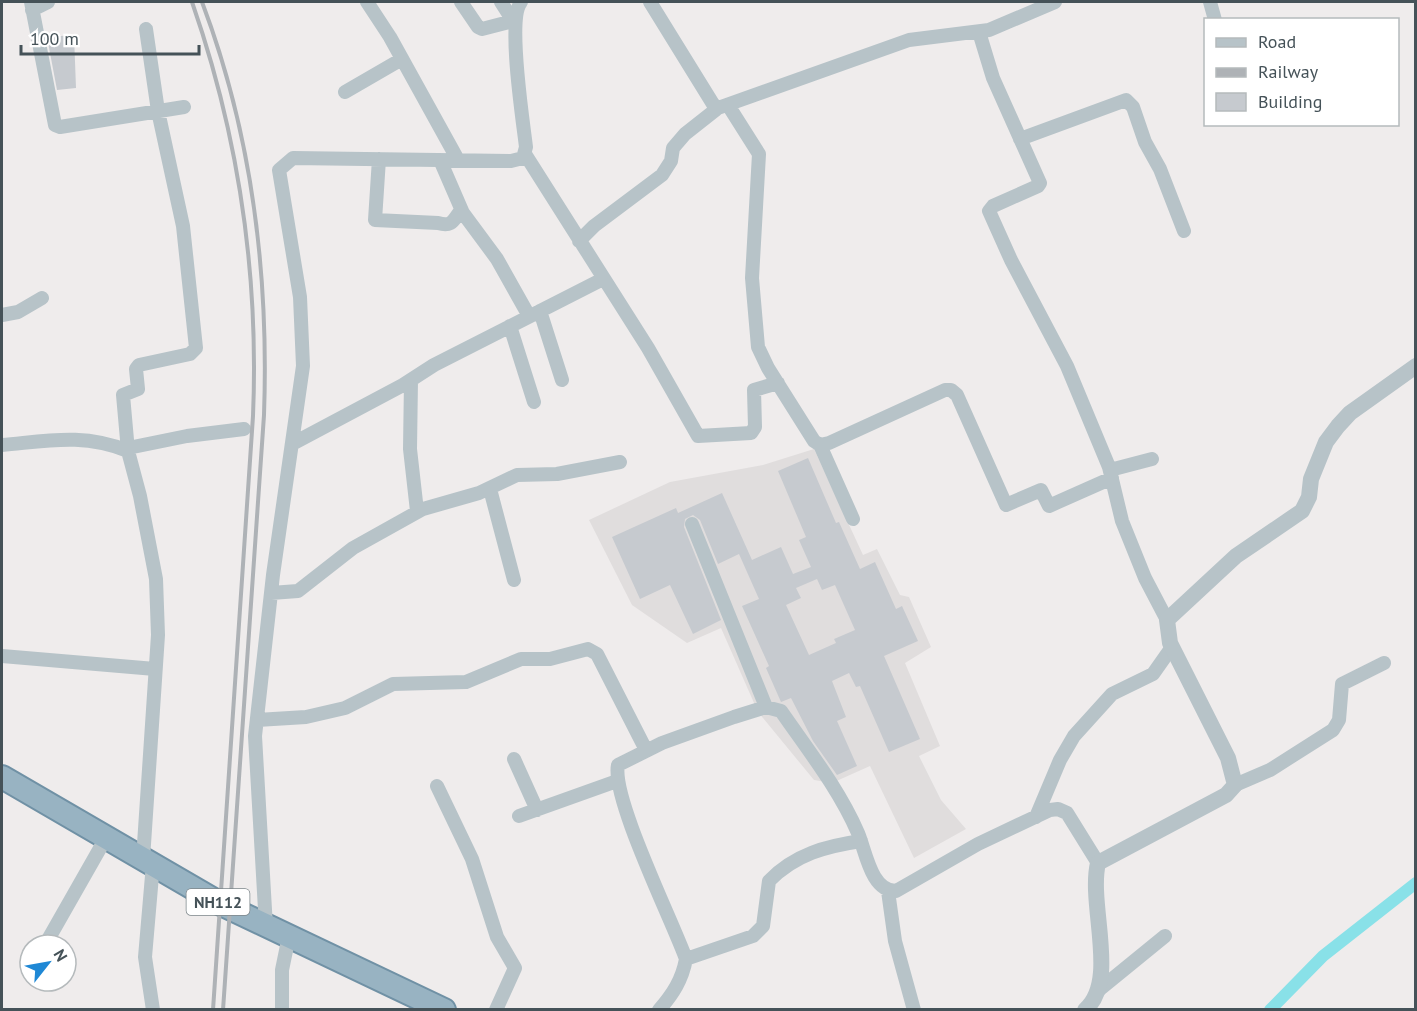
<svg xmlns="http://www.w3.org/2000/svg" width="1417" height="1011" font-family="'PT Sans',sans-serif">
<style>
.education{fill:#e0dddd}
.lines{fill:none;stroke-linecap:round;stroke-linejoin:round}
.canal{stroke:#89e1e8;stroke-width:12}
.building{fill:#c6cacf;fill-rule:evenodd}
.trunk-casing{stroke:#7091a5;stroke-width:26}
.minor{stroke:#b7c3c8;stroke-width:14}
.tertiary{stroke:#b7c3c8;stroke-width:16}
.trunk{stroke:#98b3c2;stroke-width:22}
.rail{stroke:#aeb2b6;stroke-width:4}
.labels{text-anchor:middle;stroke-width:4.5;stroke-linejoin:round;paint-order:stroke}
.shield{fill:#fff;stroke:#7d868a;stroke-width:1.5}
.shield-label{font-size:16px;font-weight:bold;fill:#455258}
</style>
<rect width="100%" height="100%" fill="#efecec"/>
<path class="education" d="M814 449 863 555 877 549 900 595 909 597 931 647 905 663 940 746 919 756 941 800 966 829 914 858 870 766 832 783 814 780 758 712 721 628 687 643 632 605 589 520 670 482 763 465Z"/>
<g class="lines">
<path class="canal" d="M1270 1010 1323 956 1416 883"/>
</g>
<path class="building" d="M74 35 76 88 57 90 47 37Z
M808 458 836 523 839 522 860 569 875 562 896 609 902 606 918 641 884 656 920 739 889 752 860 686 856 687 849 673 832 681 846 717 837 721 857 766 837 775 813 741 791 698 781 702 766 668 769 666 742 606 759 599 739 554 718 564 700 520 693 515 685 519 684 527 721 620 693 634 670 585 640 599 612 537 676 508 678 513 722 493 752 560 781 547 793 574 811 567 799 540 806 537 778 471ZM817 579 822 590 835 585 855 630 834 639 836 643 809 655 786 605 801 598 796 588Z"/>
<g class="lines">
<g class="trunk-casing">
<path id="trunk" d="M2 777 219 903 444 1010"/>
</g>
<path class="minor" d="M31 2 55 125 60 127 184 107
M367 2 390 37 458 160
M461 2 478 27 482 29 513 21
M501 2 515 24
M650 2 713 104 718 108 909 40 989 30 1055 2
M1210 2 1215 20
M32 10 48 2
M979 32 993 78 1040 183 1038 186 993 206 989 211 1011 260 1067 366 1109 467 1122 521 1145 578 1167 620
M345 92 402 59
M728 105 759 154 752 278 758 347 768 368 814 441 820 445 829 443 945 390H951L957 395 1006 505 1041 490 1049 506 1112 478
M1020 139 1126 100 1133 107 1145 142 1160 169 1184 231
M525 154 648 348 698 436 751 433 755 427 754 390 778 383
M379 159 375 220 438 223C452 227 453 221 461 210
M440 160 463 213 497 259 529 316
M579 241 594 226 662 175 671 161 673 148 685 134 718 108
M540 311 562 380
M2 315 18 312 42 298
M510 326 534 402
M411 380 410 449 417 511
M292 444 403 385 434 365 603 279
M2 445C48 441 83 433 128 451L140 496 156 579 158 635 143 859
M820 445 853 519
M128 448 187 436 244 429
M128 451 123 395 138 389 136 369 139 365 190 354 196 348 183 226 158 111 146 29
M1110 470 1152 459
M490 489 514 580
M692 524 766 707
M271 593 298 591 353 548 423 509 479 493 517 475 557 474 620 462
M2 656 155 669
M257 720 306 717 345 708 393 684 466 682 521 659H550L588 649 597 654 646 750
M514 759 537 810
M1235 785 1270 770 1333 730 1339 720 1342 684 1384 663
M437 786 472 859 497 937 515 968 496 1010
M519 816 617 781
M1036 817 1060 760 1074 736 1112 694 1153 674 1172 647
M888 891 895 941 914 1010
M266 927 255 736 273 575 303 366 300 297 279 170 293 158 511 161 523 158 526 147C523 121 507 19 521 2
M45 945 107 836
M686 959 753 936 763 926 769 881C795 854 827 846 861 841
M1100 989 1165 936
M153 1010 145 957 153 864
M282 1010V970L289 936
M659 1010C673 994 682 980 686 959 672 920 611 797 618 765L662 743 734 717 766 707 781 711C808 750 839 789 858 833 866 852 871 891 896 891L978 844 1050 810 1058 809 1067 813 1098 863"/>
<path class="tertiary" d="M1085 1010C1119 981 1088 905 1098 863L1226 795 1235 785 1228 758 1170 643 1167 620 1236 556 1302 511 1309 497 1311 479 1326 442 1338 426 1350 413 1416 366"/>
<use href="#trunk" class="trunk"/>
<path class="rail" d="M192 2C239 137 259 273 253 416L213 1010
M202 2C252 134 269 274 264 415L223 1010"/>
</g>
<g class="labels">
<rect class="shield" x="186.5" y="889" width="63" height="26" rx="4.5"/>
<g class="shield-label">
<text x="218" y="908">NH112</text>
</g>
</g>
<rect width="1417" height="1011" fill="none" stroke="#455258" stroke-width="6"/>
<rect x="1204" y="18" width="195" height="108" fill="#ffffff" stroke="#b5babc" stroke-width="1.5"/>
<rect x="1216" y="38" width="30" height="9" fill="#b7c3c8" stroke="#b5babc" stroke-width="1.5"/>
<text x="1258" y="48" font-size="18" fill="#455258">Road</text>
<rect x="1216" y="68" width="30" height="9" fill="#aeb2b6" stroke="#b5babc" stroke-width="1.5"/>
<text x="1258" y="78" font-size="18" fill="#455258">Railway</text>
<rect x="1216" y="93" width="30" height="18" fill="#c6cacf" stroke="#b5babc" stroke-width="1.5"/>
<text x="1258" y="108" font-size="18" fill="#455258">Building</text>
<g transform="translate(48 963) rotate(59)"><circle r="28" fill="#ffffff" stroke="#b5babc" stroke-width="1.5"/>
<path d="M0-4.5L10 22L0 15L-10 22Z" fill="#1f88d5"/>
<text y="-9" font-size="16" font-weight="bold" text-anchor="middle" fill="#455258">N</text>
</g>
<path d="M21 45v9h178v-9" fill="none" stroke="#455258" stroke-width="3"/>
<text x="30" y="45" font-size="18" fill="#455258" stroke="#ffffff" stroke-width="4.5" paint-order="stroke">100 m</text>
</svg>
